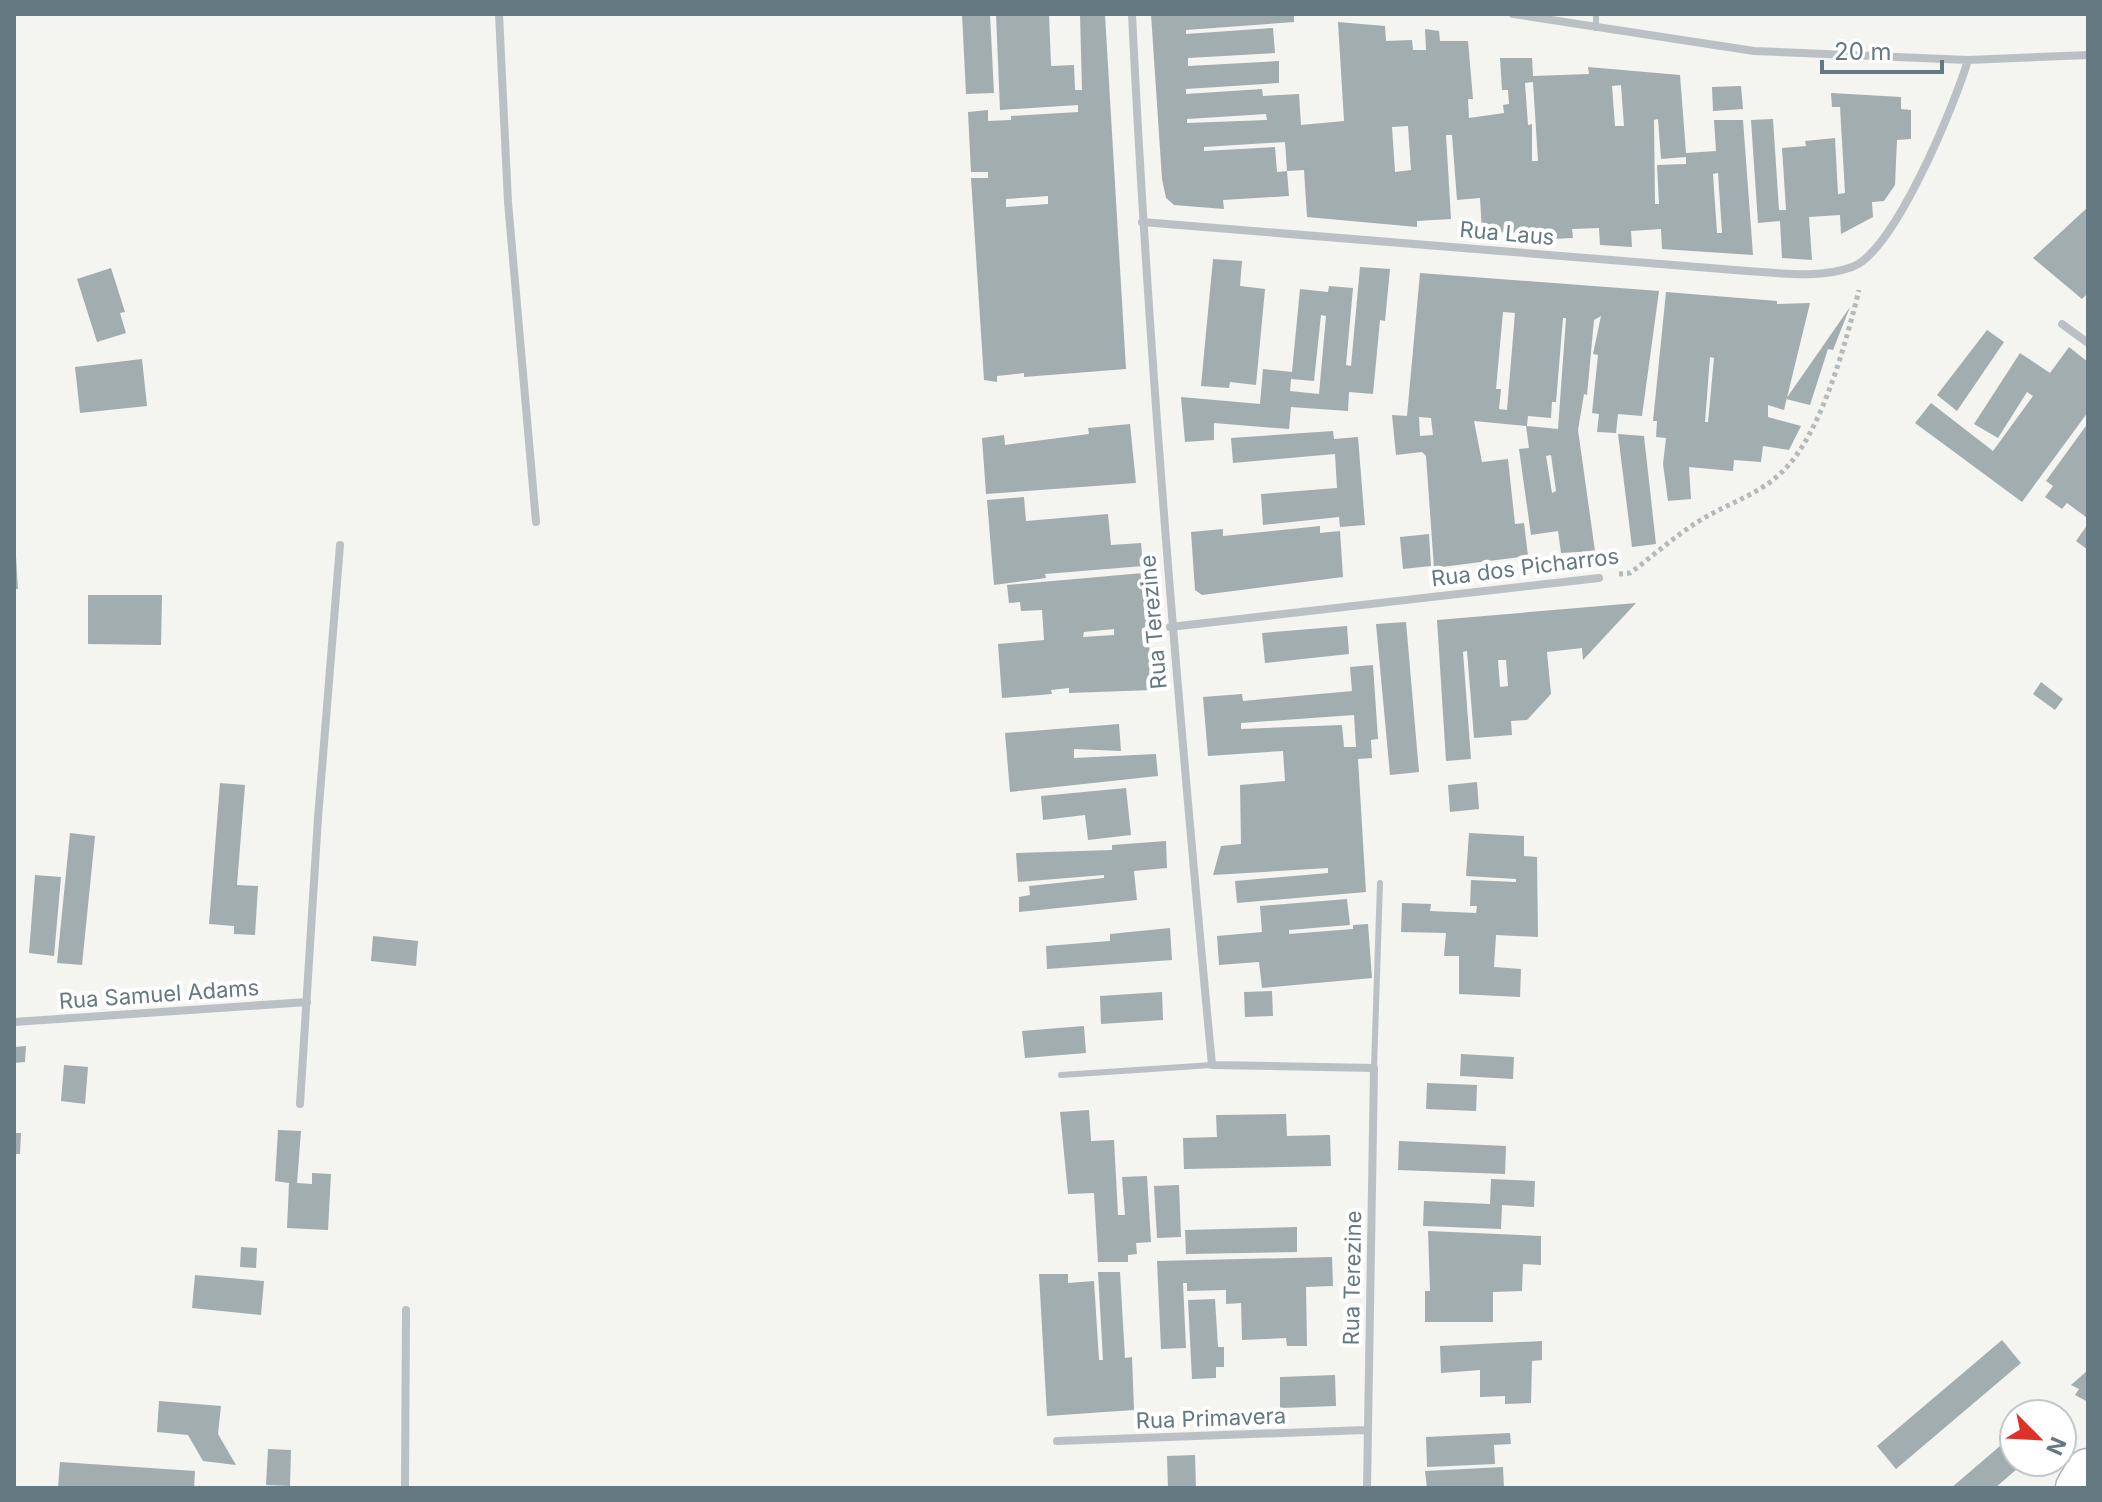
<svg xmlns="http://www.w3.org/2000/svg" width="2102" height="1502" font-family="Inter,sans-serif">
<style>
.building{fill:#a2adb0;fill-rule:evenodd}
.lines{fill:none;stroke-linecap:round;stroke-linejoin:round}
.primary-casing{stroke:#aeb4b7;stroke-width:47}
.path{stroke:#b5b9bb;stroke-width:5;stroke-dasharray:4 4;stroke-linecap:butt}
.service{stroke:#bac0c3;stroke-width:6}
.minor{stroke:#bac0c3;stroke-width:8}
.primary{stroke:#fff;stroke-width:44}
.labels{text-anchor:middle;stroke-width:8;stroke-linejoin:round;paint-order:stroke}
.street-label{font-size:22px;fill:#647981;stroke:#fff}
</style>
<rect width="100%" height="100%" fill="#f4f4f0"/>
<path class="building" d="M962 14H990L994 93 966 94Z
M996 14H1049L1051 66 1074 65 1075 90H1082L1080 15H1105L1126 369 1024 377V373L997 376V382L984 380 971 178H988V172H971L968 112 988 110V121L1011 120V116L1078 112V105L1000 110ZM1048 196V204L1006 207V199Z
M1151 14H1294V22L1186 30V34L1273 28 1275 53 1188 58V66L1279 61V83L1186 89V94L1262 89 1263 96 1299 94 1301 125 1344 121 1338 22 1385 26 1386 41 1412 40 1413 50H1426L1425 29 1439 31 1440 41H1468L1473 99H1468L1469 118 1504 113 1503 105 1509 104 1508 90H1502L1500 58H1532L1533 76 1589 74 1588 67 1680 75 1686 153 1716 151 1714 120H1743L1753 255 1662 249 1661 229 1631 231 1632 247 1600 245 1599 228 1572 229 1573 238 1552 239 1543 233 1482 232 1480 198 1457 200 1452 135H1446L1451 219 1417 221V227L1307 217 1304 170 1287 171 1285 142 1204 147V151L1275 147 1277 172 1287 171 1289 196 1223 200 1224 209 1174 205 1166 198 1162 179ZM1533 82 1538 161H1532V124L1528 125 1525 83ZM1621 85 1624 126H1615L1612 86ZM1266 114 1267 120 1187 123V119ZM1658 119 1661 159 1686 157V164L1657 165 1659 204H1655L1654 120ZM1408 126 1411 170 1395 172 1392 127ZM1718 173 1722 233H1717L1713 174Z
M1741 86 1743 109 1713 111 1712 87Z
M1831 93 1901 97V109L1911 110V139L1897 140 1895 185 1884 201 1872 202 1873 217 1841 234 1840 215 1809 217 1812 260 1782 258 1780 221 1758 223 1751 120 1773 119 1779 210H1786L1782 148 1806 146 1805 141 1835 138 1838 194 1845 193 1840 107H1832Z
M2088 207V293L2082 299 2033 258Z
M1213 259 1242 261 1240 286 1265 289 1256 385 1230 382 1229 388 1201 386Z
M1360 267 1390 269 1385 321 1380 320 1373 394 1349 392 1348 411 1291 407 1289 429 1214 423V440L1185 442 1181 397 1260 404 1263 369 1292 372 1300 289 1328 292 1329 286 1353 288 1346 365 1351 366ZM1321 315 1326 316 1319 394 1290 391 1291 379 1314 381Z
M111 268 125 312 120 313 126 333 97 342 77 279Z
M1420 273 1659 291 1642 416 1618 414 1616 433 1597 432 1599 414 1592 413 1598 355 1593 354 1601 316 1594 320 1587 395 1584 394 1578 430 1595 551 1561 553 1558 531 1531 535 1519 449 1529 448 1526 426 1474 421 1482 462 1508 459 1515 524 1524 523 1528 556 1434 568 1426 456 1422 452 1396 455 1392 415 1407 416ZM1503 312 1515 313 1507 410 1499 409 1501 389H1496ZM1563 318H1566L1558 429 1527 426 1528 416 1551 418 1552 402H1556ZM1419 417 1431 418 1433 435 1420 436ZM1551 455 1556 491 1552 493 1546 456Z
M1666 292 1777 301V304L1810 303 1784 410 1768 405V417L1801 426 1789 450 1763 446 1761 462 1734 460 1733 471 1689 467 1691 499 1668 501 1663 464 1666 438 1656 437 1657 421H1653ZM1710 357 1714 358 1708 422H1705Z
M1850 307 1833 350 1828 349 1810 405 1786 399Z
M1987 330 2004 342 1957 411 1937 395Z
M2069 347 2088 362V412L2022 502 1915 423 1931 403 1993 451 2033 396 2027 392 1998 438 1974 424 2020 353 2050 373Z
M142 359 147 406 80 413 75 367Z
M2088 423V513L2086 517 2067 503 2062 509 2045 497 2053 486 2046 481Z
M1130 424 1136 483 986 494 982 438 1004 435 1005 445 1089 434 1088 428Z
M1333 431 1334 439 1358 437 1365 525 1340 527 1339 517 1263 525 1261 494 1337 488 1335 454 1233 463 1231 438Z
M1618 434 1644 436 1656 544 1632 547Z
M1024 497 1026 521 1108 514 1111 545 1141 543 1143 566 1045 574 1046 578 994 585 987 500Z
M2088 524V550L2076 541Z
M1320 526V533L1340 531 1343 577 1202 595 1195 590 1191 532 1223 529V536Z
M1429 534 1431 566 1403 569 1400 537Z
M14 556H16L18 589H14Z
M1143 573 1153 690 1069 693V688L1051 690 1052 694 1002 698 998 644 1044 640 1042 610 1021 611 1020 602 1009 603 1007 585ZM1114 629V635L1083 637 1084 632Z
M88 595H162L161 645 88 644Z
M1636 603 1583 660 1582 648 1547 652 1551 694 1527 720 1511 721 1512 735 1474 738 1467 651 1463 652 1471 759 1446 761 1437 620ZM1498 660H1506L1508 686 1500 687Z
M1406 622 1419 772 1390 775 1376 624Z
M1347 626 1349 654 1265 663 1262 633Z
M1373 665 1378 739 1371 740 1372 758 1358 759 1366 892 1237 903 1235 881 1328 873V868L1213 875 1221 846 1241 844 1240 785 1285 781 1283 751 1208 756 1203 697 1242 694 1243 701 1352 691 1350 667ZM1354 715 1356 747H1344L1342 725 1241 729V723Z
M2041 682 2063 699 2055 710 2033 694Z
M1119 724 1121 751 1074 749V758L1156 754 1158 776 1010 792 1005 733Z
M1477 782 1479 809 1450 812 1448 785Z
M220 783 245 785 237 885 258 886 255 935 234 934V926L209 924Z
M1126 788 1131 835 1088 840 1085 815 1043 820 1041 796Z
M70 833 95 836 82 965 57 963Z
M1469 833 1524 836V856L1537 857 1538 937 1496 935 1494 967 1521 969 1520 997 1459 994V956H1444L1446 933 1401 932 1402 903 1431 904 1430 911 1476 913 1477 906H1470L1471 880 1516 882V879L1466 876Z
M1166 841 1167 868 1134 871 1137 900 1019 912V897L1030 895 1029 886 1104 878V875L1018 882 1016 853 1112 850V845Z
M35 875 61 877 54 956 29 953Z
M1347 899 1350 925 1289 930V934L1353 929V925L1368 924 1372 978 1262 988 1259 962 1219 965 1217 936 1262 932 1260 906Z
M1170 928 1172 960 1047 969 1046 946 1110 941V934Z
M373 936 418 941 416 966 371 961Z
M1272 991 1273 1016 1245 1017 1244 992Z
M1162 992 1163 1020 1101 1024 1100 996Z
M1084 1026 1086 1053 1025 1058 1022 1031Z
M26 1046 25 1062 14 1063V1047Z
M1461 1054 1514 1057 1513 1079 1460 1076Z
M64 1065 88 1067 85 1104 61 1101Z
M1427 1083 1477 1085 1476 1111 1426 1109Z
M1089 1110 1091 1141 1114 1140 1118 1215H1125L1122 1177 1147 1176 1151 1242 1136 1243 1137 1254 1128 1255V1262H1098L1094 1193 1068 1194 1060 1112Z
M1286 1114 1287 1136 1330 1135 1331 1166 1184 1169 1183 1138 1217 1137 1216 1115Z
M278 1130 301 1131 297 1183 312 1184V1173L331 1174 328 1230 287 1228 289 1183 275 1181Z
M14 1133H21L20 1154H14Z
M1399 1141 1506 1146 1505 1174 1398 1170Z
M1491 1179 1535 1181 1534 1207 1502 1205 1501 1229 1423 1226 1424 1201 1490 1204Z
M1179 1185 1181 1237 1157 1238 1154 1186Z
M1297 1227V1252L1186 1254 1185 1230Z
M1428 1231 1541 1236V1265L1523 1264 1522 1291 1493 1292V1322H1425V1291H1430Z
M241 1247 257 1248 256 1268 240 1267Z
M1332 1257 1333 1286 1306 1287 1307 1346H1287L1286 1338 1242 1340 1241 1303 1226 1304V1290L1187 1291V1283H1183L1186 1348 1161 1349 1157 1261Z
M1098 1272H1120L1125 1358 1132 1357 1134 1410 1047 1416 1039 1274H1068V1283L1094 1281 1099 1360H1103Z
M195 1275 264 1281 261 1315 192 1308Z
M1215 1299 1218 1347H1224V1367H1216V1378L1192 1379 1188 1300Z
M2002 1340 2021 1363 1896 1469 1877 1446Z
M1542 1341V1360L1532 1361 1531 1403 1505 1404V1396L1480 1397V1370L1441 1373 1440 1346Z
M2088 1370V1402L2075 1395 2079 1389 2071 1385Z
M1335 1375 1336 1406 1280 1408V1377Z
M159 1401 221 1406 218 1434 236 1465 203 1461 188 1435 157 1432Z
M1510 1433 1511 1444 1494 1445 1495 1464 1427 1467 1426 1437Z
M2014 1434V1462H2025L1995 1488H1951Z
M268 1449 291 1450 290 1486 266 1485Z
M1195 1455 1196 1488H1168L1167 1456Z
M60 1462 195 1471 194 1488H58Z
M1503 1467 1504 1488H1427L1425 1471Z"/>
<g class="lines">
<g class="primary-casing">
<path id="primary" d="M2078 1488 2088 1471"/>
</g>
<path class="path" d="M1619 574 1630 573C1653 556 1675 536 1699 521 1728 503 1759 495 1783 471 1822 433 1846 342 1859 290"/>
<path class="service" d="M1596 28V14
M1374 1068 1380 883
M1061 1075 1212 1065"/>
<path class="minor" d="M499 14 508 202 536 522
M1132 14C1149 365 1179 715 1212 1065L1374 1068 1367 1488
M1513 14 1754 51 1968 60 2088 55
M1142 222 1747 271C1781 273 1819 279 1852 267 1894 253 1955 104 1968 60
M2062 324 2088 343
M1170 627 1599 578
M14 1022 307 1002
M300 1104 318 818 340 545
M1057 1441 1366 1430
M405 1488 406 1310"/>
<use href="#primary" class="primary"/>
</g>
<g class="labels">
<g class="street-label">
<text transform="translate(1507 233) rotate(5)" y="8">Rua Laus</text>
<text transform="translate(1525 567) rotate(-7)" y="8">Rua dos Picharros</text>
<text transform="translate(1153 622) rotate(-95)" y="8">Rua Terezine</text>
<text transform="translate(159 994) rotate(-4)" y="8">Rua Samuel Adams</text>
<text transform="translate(1352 1278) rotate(-89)" y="8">Rua Terezine</text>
<text transform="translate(1211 1418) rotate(-2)" y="8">Rua Primavera</text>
</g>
</g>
<rect width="2102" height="1502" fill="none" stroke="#647981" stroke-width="32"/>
<g transform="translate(2038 1438) rotate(114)"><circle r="38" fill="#ffffff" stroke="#c1c9cd" stroke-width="2"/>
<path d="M0-6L14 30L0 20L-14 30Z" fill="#df3226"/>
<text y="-12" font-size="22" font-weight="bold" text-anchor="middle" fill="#647981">N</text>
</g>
<path d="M1822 60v12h120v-12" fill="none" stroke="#647981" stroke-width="4"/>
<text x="1834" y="60" font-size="24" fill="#647981" stroke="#ffffff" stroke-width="6" paint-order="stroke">20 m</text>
</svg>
